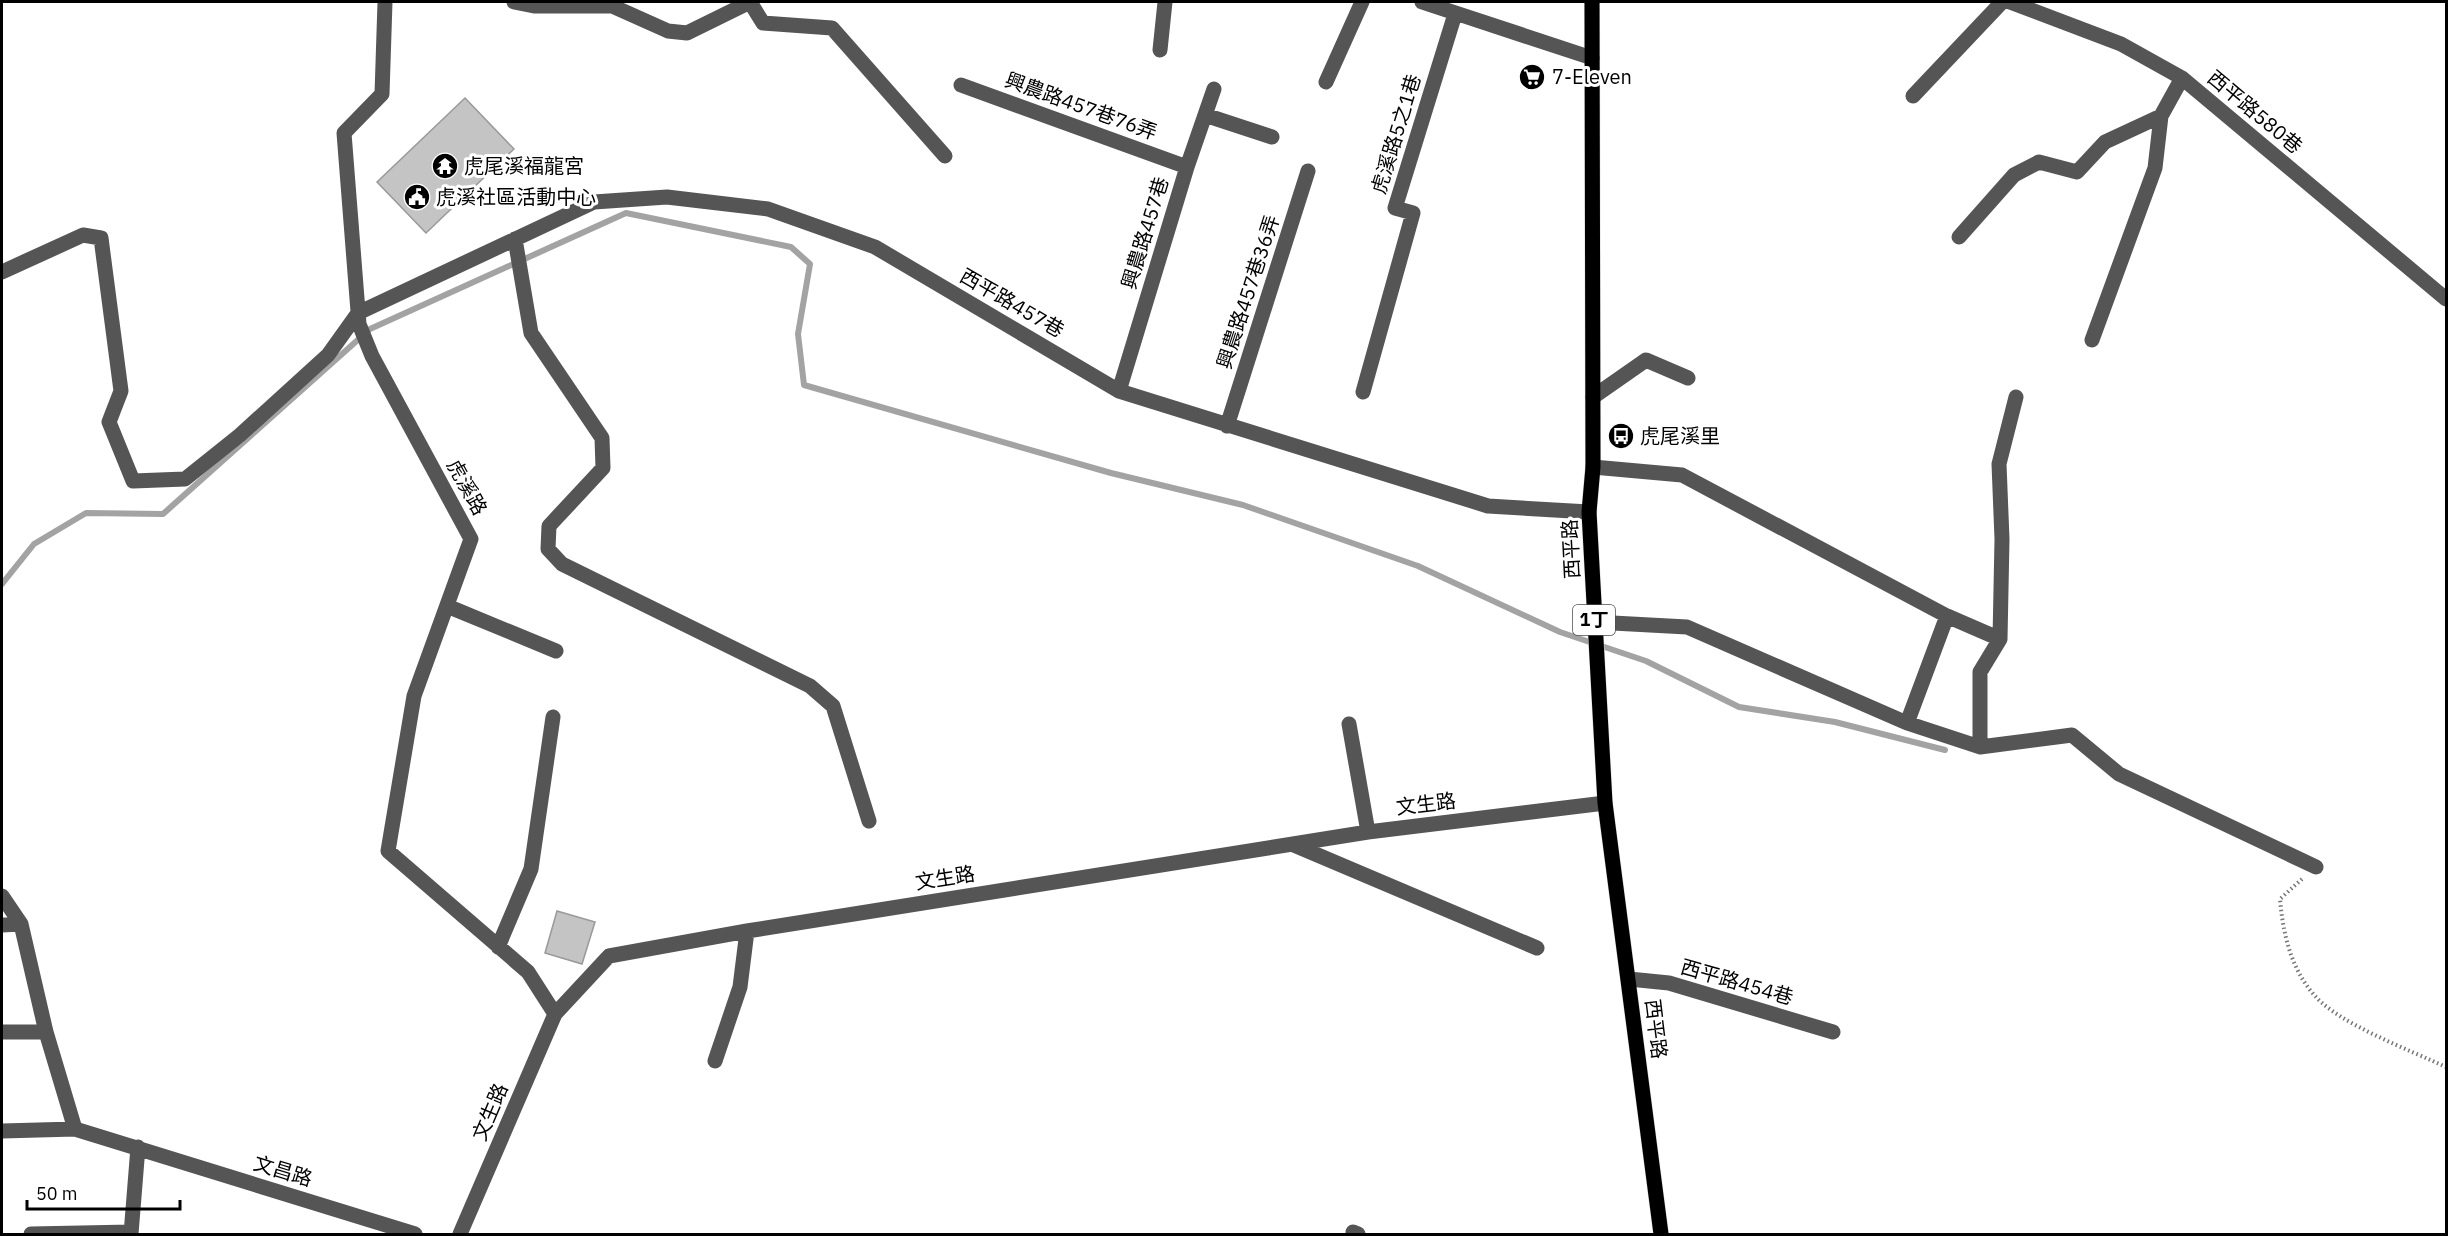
<svg xmlns="http://www.w3.org/2000/svg" width="2448" height="1236" font-family="'IBM Plex Sans','Noto Sans TC',sans-serif">
<style>
.lines{fill:none;stroke-linecap:round;stroke-linejoin:round}
.stream{stroke:#a3a3a3;stroke-width:6}
.building{fill:#c4c4c4;stroke:#999;stroke-width:1.5}
.major-casing{stroke:#dbdbdb;stroke-width:16}
.path{stroke:#777;stroke-width:4;stroke-dasharray:1.5 3;stroke-linecap:butt}
.minor{stroke:#555;stroke-width:15}
.major{stroke:#000;stroke-width:15}
.labels{text-anchor:middle;stroke-width:6;stroke-linejoin:round;paint-order:stroke}
.shield{fill:#fff;stroke:#4c4c4c;stroke-width:1.5}
.shield-label{font-size:18px;font-weight:bold;fill:#000}
.poi-label{font-size:20px;fill:#000;stroke:#fff;text-anchor:start}
.street-label{font-size:20px;fill:#000;stroke:#fff}
</style>
<rect width="100%" height="100%" fill="#fff"/>
<g class="lines">
<path class="stream" d="M2 584 34 544 86 513 163 514 370 329 626 213 791 247 810 264 798 334 804 385 1111 473 1243 505 1418 566 1560 632 1646 661 1739 707 1835 722 1945 750"/>
</g>
<path class="building" d="M465 98 514 149 426 233 377 182Z
M557 911 595 922 582 964 545 953Z"/>
<g class="lines">
<g class="major-casing">
<path id="major" d="M1592 2 1593 467 1589 512 1605 803 1661 1234"/>
</g>
<path class="path" d="M2302 879 2280 899C2283 934 2291 970 2316 997 2340 1024 2412 1051 2446 1067"/>
<path class="minor" d="M385 2 382 94 344 133 359 324 372 356 471 539 414 696 388 851 528 972 555 1014
M514 2 534 6H612L668 31 687 33 750 2
M750 2 763 23 832 28 945 156
M1422 2 1592 58
M2010 2 2121 44 2182 78 2446 299
M1160 50 1165 2
M1326 82 1362 2
M961 85 1187 167
M1913 96 2002 2
M1205 115 1272 137
M1959 237 2014 175 2039 162 2077 172 2105 142 2161 116 2182 78
M515 239 531 333 602 438 603 468 549 526 548 549 562 564 810 686 833 706 869 821
M2 272 83 235 101 238 121 391 109 422 133 481 185 479 240 435 328 355 358 313 594 202 667 197 768 209 875 247 1119 391 1488 506 1589 512
M2092 340 2155 168 2161 116
M1119 391 1187 167 1214 89
M1363 392 1413 213 1395 208 1455 14
M1593 397 1646 360 1688 378
M1227 426 1308 171
M1593 467 1682 475 1947 616 1907 723 1687 627 1594 622
M447 606 556 651
M1947 616 2000 639 1980 672V747
M2000 639 2002 539 1999 464 2016 397
M1907 723 1980 747 2072 735 2119 774 2316 867
M1349 724 1368 832
M1294 845 1537 948
M2 896 21 924 46 1032 75 1129 415 1234
M2 925 21 924
M498 947 531 869 553 717
M1629 979 1669 983 1833 1032
M2 1032H46
M715 1061 740 987 747 931
M2 1131 75 1129
M1353 1232 1358 1234
M31 1234 131 1232
M131 1234 138 1147
M460 1234 555 1014 609 956 747 931 1368 832 1605 803"/>
<use href="#major" class="major"/>
</g>
<defs>
<g id="supermarket-disc" transform="scale(1.35)"><circle r="9.5" fill="#000" stroke="#fff"/><path d="M-6-5.5h2.5l.6 2H6L4.5 2H-2.5L-4.4-4H-6ZM-1.5 3.2a1.3 1.3 0 1 0 .1 0ZM3 3.2a1.3 1.3 0 1 0 .1 0Z" fill="#fff"/></g>
<g id="temple-disc" transform="scale(1.35)"><circle r="9.5" fill="#000" stroke="#fff"/><path d="M0-6L5-2H3V0L6.5 2.5H4V6H1.5V3h-3V6H-4V2.5H-6.5L-3 0V-2H-5Z" fill="#fff"/></g>
<g id="civic-disc" transform="scale(1.35)"><circle r="9.5" fill="#000" stroke="#fff"/><path d="M-.6-6.5H3V-4.5H.6V-3L4-1V1h2V6H-6V1h2V-1L-.6-3ZM-1.2 2.5V6h2.4V2.5Z" fill="#fff"/></g>
<g id="bus-disc" transform="scale(1.35)"><circle r="9.5" fill="#000" stroke="#fff"/><path d="M-5-6H5V4H4V6H2V4H-2V6H-4V4H-5ZM-3.5-4V0h7V-4ZM-3.5 1.2v1.5H-2V1.2ZM2 1.2v1.5H3.5V1.2Z" fill="#fff"/></g>
</defs>
<g fill-rule="evenodd">
<use href="#supermarket-disc" x="1532" y="77"/>
<use href="#temple-disc" x="445" y="166"/>
<use href="#civic-disc" x="417" y="197"/>
<use href="#bus-disc" x="1621" y="436"/>
</g>
<g class="labels">
<rect class="shield" x="1573" y="605" width="42" height="30" rx="4.5"/>
<g class="shield-label">
<text x="1594" y="626">1丁</text>
</g>
<g class="poi-label">
<text x="1552" y="84">7-Eleven</text>
<text x="464" y="173">虎尾溪福龍宮</text>
<text x="436" y="204">虎溪社區活動中心</text>
<text x="1640" y="443">虎尾溪里</text>
</g>
<g class="street-label">
<text transform="translate(1081 106) rotate(20)" y="7">興農路457巷76弄</text>
<text transform="translate(2255 112) rotate(40)" y="7">西平路580巷</text>
<text transform="translate(1396 134) rotate(-73)" y="7">虎溪路5之1巷</text>
<text transform="translate(1145 233) rotate(-73)" y="7">興農路457巷</text>
<text transform="translate(1248 292) rotate(-72)" y="7">興農路457巷36弄</text>
<text transform="translate(1012 303) rotate(30)" y="7">西平路457巷</text>
<text transform="translate(467 487) rotate(61)" y="7">虎溪路</text>
<text transform="translate(1571 549) rotate(-93)" y="7">西平路</text>
<text transform="translate(1426 804) rotate(-7)" y="7">文生路</text>
<text transform="translate(945 878) rotate(-9)" y="7">文生路</text>
<text transform="translate(1737 982) rotate(16)" y="7">西平路454巷</text>
<text transform="translate(1656 1029) rotate(83)" y="7">西平路</text>
<text transform="translate(490 1112) rotate(-67)" y="7">文生路</text>
<text transform="translate(283 1171) rotate(17)" y="7">文昌路</text>
</g>
</g>
<rect width="2448" height="1236" fill="none" stroke="#000000" stroke-width="6"/>
<path d="M27 1200v9h153v-9" fill="none" stroke="#000000" stroke-width="3"/>
<text x="36" y="1200" font-size="18" fill="#000000" stroke="#ffffff" stroke-width="4.5" paint-order="stroke">50 m</text>
</svg>
